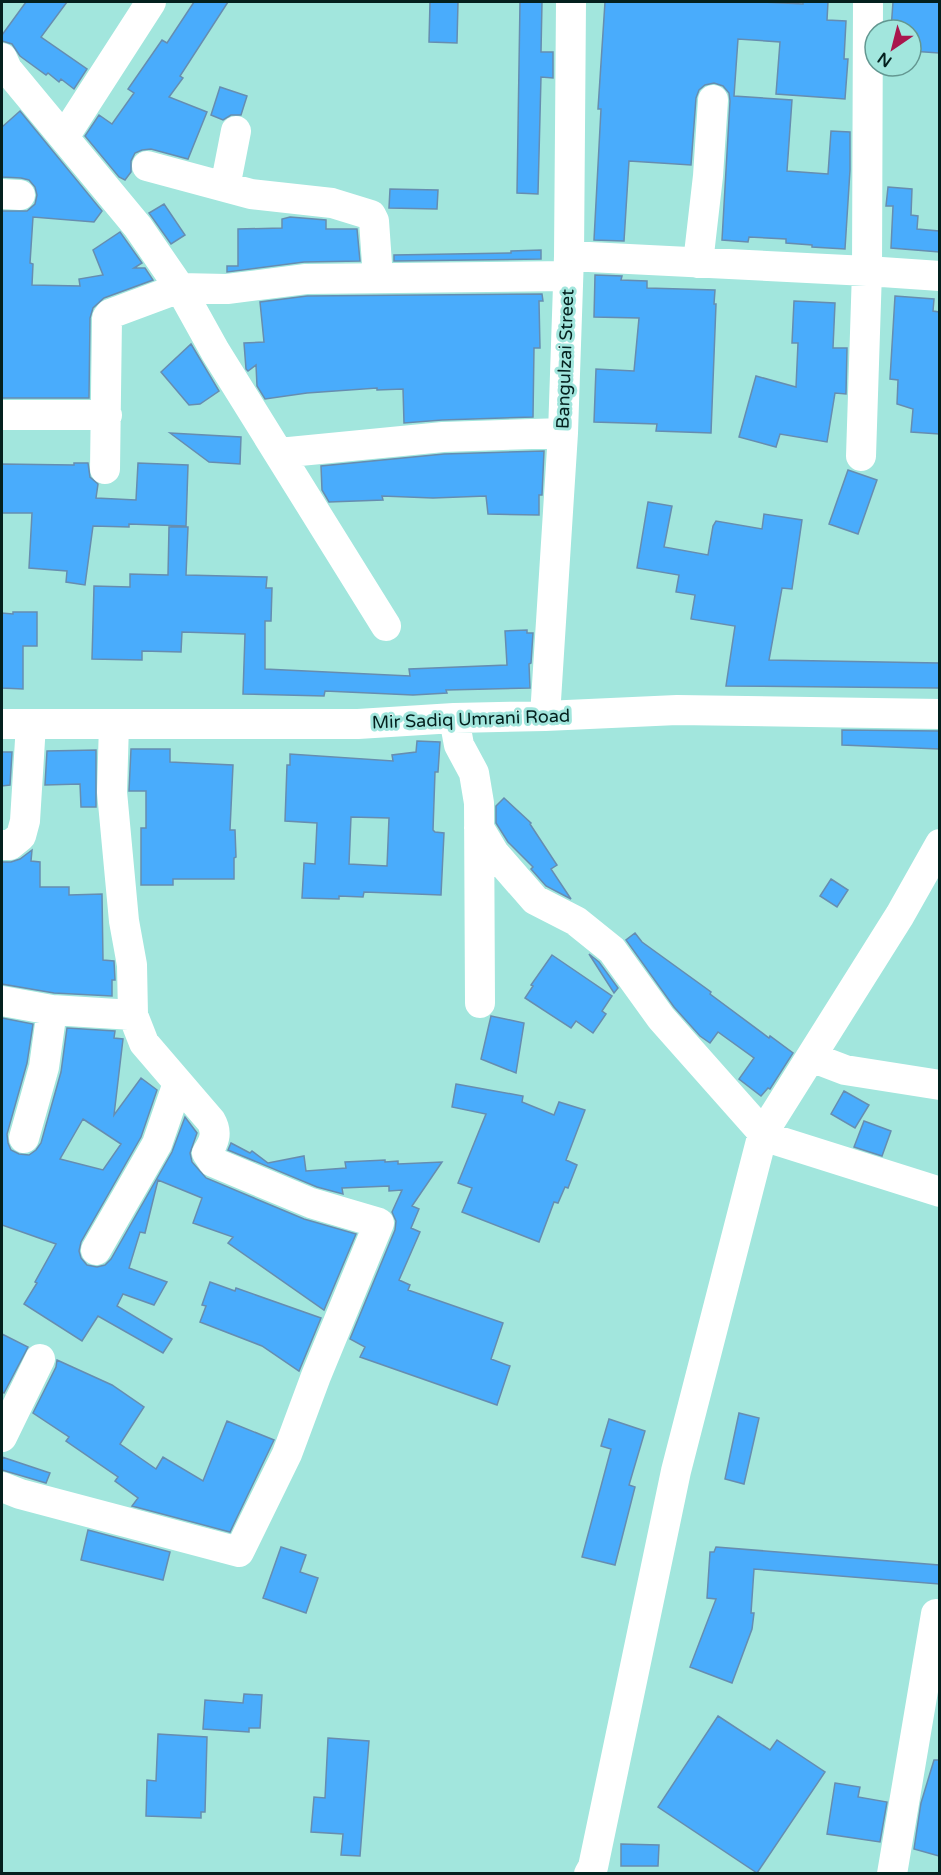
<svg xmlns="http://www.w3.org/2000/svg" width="941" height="1875" font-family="'Varela Round',sans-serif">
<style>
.building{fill:#49acfc;stroke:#668db0;stroke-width:1.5;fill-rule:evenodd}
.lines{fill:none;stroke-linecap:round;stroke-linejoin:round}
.minor{stroke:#fff;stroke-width:30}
.labels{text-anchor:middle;stroke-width:6;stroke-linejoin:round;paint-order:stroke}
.street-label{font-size:18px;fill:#04201e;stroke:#a2e6dd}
</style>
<rect width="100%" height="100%" fill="#a2e6dd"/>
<path class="building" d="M26 2H67L41 37 87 69 74 89 61 79 59 82 48 73 46 75 20 56 12 44 2 41V35Z
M194 2H228L180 76 183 78 169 97 207 112 188 159 151 149 142 150 135 153 131 161V172L125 180 119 177 85 136 99 115 112 124 134 93 128 89 162 40 167 43Z
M430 2H458L457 43 429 42Z
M520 2H542L541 52H553V78L541 77 538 194 517 193Z
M605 2H760L803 4V2H828L827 20 846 21 844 59H848L845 99 776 94 780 42 738 39 734 96 792 100 787 171 828 174 831 131 850 132V170L845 249 812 247V245L786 243V239L749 237 748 242 722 240 730 101 729 93 723 86 714 83 705 85 699 90 696 98 691 165 629 161 624 241 594 240 601 109H598Z
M893 2H939V53L911 51V30H891Z
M220 87 247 96 241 115H231L223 120 211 115Z
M20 111 102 211 94 222 33 217 30 263 33 264 32 285 80 286 79 279 103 275 93 250 120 232 142 263 134 268H145L153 280 104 298 93 308 90 318 89 398H2V211H27L35 204 37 195 35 187 29 180 21 178 2 177V127Z
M888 187 912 189 911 215 918 216 917 229 939 231V252L891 248 893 206H886Z
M390 189 438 190 437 209 389 208Z
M164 204 185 235 171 244 149 213Z
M290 217 326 220V229H357L360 261 304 262 227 272V266H238V229L282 228V219Z
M541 250V259L394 261V255L511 253V251Z
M595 275 622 276 621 280 647 281V288L715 290 714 304H716L711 433 656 431 657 424 594 422 596 369 634 371 639 318 594 317Z
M542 294 543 301H539L540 348H534L533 417 442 420 404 423 403 389 377 390V388L307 393 265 399 257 386 256 365 248 371 246 369 244 343 264 342 260 302 307 296Z
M895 296 934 299 933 311 939 312V434L911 432 913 409 897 404 898 380 890 379Z
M794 301 835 303 833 348H847L846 394 835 393 827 442 780 434 776 447 739 437 756 376 796 387 798 343H792Z
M191 344 219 391 200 404 189 405 161 372Z
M170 433 241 437 240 464 209 462Z
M544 451 542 495H539V515L488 514 486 496 433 498 382 496 383 500 329 502 322 490 321 466 444 454Z
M74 463H88L90 477 98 484 96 498 136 500 138 463 188 465 186 526 129 524V527L93 526 85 585 66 582 67 571 29 568 32 513H2V464L74 465Z
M848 470 877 480 858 534 829 524Z
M648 502 672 506 664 547 708 555 713 526 716 521 762 529 764 514 802 520 792 589 782 588 769 660 939 663V688L726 686 735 626 691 619 695 595 676 592 679 575 637 568Z
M169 527H188L186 575 267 577 266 588H272L271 621H265V669L410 676 409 669 507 665 505 631 527 630V633H533L531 663 529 664 530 688 446 690 447 693 413 695 325 691 324 696 243 694 245 634 182 632 181 652 142 651V660L92 659 94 586 130 587V574L168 575Z
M13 612H37V646H23V689L2 688V613L13 614Z
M842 730 939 731V749L842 745Z
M417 741 440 742 438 772H435L433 830 435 832 444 833 441 895 364 892 363 897 339 896V899L302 898 304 863 315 864 317 823 285 821 287 765H290V754L393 761 392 755 416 752ZM351 817 389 818 387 866 349 864Z
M131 749H170V762L233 765 230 830H235L236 857 234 858V879H173V885H141V828H146V791H129Z
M96 750V807H81L80 784 45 785 47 751Z
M2 752H12L10 785 2 786Z
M504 798 531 823 530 824 557 865 551 869 571 899 546 886 531 869 533 867 508 842 496 823V806Z
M32 850 31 861 40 862V887H69V895L102 894 103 960 114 961 115 980H112V996L54 993 2 984V862H11L20 859Z
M831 879 848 890 837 907 820 896Z
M635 933 642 942 711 992 710 994 769 1038 770 1036 793 1053 770 1089 768 1088 761 1096 739 1079 754 1058 718 1032 710 1043 700 1036 674 1007 626 940Z
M589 954 599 962 618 988 614 993Z
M552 955 612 996 602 1011 606 1014 593 1033 576 1021 571 1028 525 998 533 986 531 985Z
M491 1016 524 1023 516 1073 481 1059Z
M2 1018 33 1024 27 1063 7 1134 8 1143 11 1150 19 1154 29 1155 36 1150 41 1143 61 1072 67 1028 115 1031 114 1038 123 1039 114 1115 141 1078 157 1090 141 1137 81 1242 79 1251 81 1258 87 1265 97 1267 105 1265 111 1259 172 1152 185 1117 197 1133 190 1153 192 1162 206 1178 304 1219 356 1234 324 1310 228 1243 233 1237 193 1223 202 1198 158 1180 145 1233 140 1232 129 1268 167 1282 154 1305 123 1294 117 1306 172 1339 163 1353 98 1316 82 1341 24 1304 37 1283 35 1282 56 1244 2 1225ZM83 1119 121 1144 103 1170 60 1159Z
M456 1084 523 1096 522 1102 554 1115 559 1102 585 1110 566 1160 577 1165 568 1188 565 1187 558 1203 554 1202 539 1242 462 1212 472 1188 458 1183 486 1114 452 1107Z
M844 1091 869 1105 855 1128 831 1114Z
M864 1121 891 1131 882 1156 854 1147Z
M231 1143 250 1153 252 1151 268 1163 304 1156 306 1171 346 1168 345 1162 385 1160V1162L398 1161V1164L442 1162 412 1206 419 1209 411 1228 420 1232 399 1280 410 1285 408 1290 503 1323 491 1359 510 1366 497 1405 360 1357 365 1347 350 1339 395 1230 396 1221 392 1212 402 1190 389 1191V1186L342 1188 343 1194 317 1187 228 1150Z
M210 1282 235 1291 236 1288 321 1318 299 1371 262 1346 200 1322 206 1306 202 1305Z
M2 1334 28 1347 4 1393 2 1392Z
M57 1360 112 1385 144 1407 120 1444 156 1469 163 1457 203 1481 227 1421 274 1440 230 1532 132 1506 138 1498 115 1481 118 1477 66 1441 69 1437 33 1413 56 1367Z
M739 1413 759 1418 744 1484 725 1479Z
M609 1419 645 1431 629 1485 635 1487 615 1565 582 1557 611 1449 601 1446Z
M2 1457 50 1473 46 1483 2 1470Z
M88 1530 170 1552 163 1580 81 1560Z
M281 1547 306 1555 300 1572 318 1578 306 1613 263 1598Z
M716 1547 939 1565V1584L754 1569 751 1613H754L752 1629 732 1683 690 1667 716 1599 707 1598 710 1552H714Z
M244 1694 262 1695 260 1728H249V1732L203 1729 205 1700 243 1703Z
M718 1716 770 1750 777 1740 825 1772 757 1873 658 1807Z
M158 1734 207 1737 205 1812H201V1818L146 1816 147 1780 156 1781Z
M328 1738 369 1741 360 1856 341 1855 343 1834 311 1832 314 1797 325 1798Z
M934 1760H939V1856L914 1849 921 1803Z
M835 1783 860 1787 858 1797 887 1802 880 1842 827 1834Z
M621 1844 659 1845 658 1866H621Z"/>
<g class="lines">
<path class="minor" d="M2 58 7 69 138 227 180 288 215 351 386 626
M64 137 151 2
M147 166 251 194 332 203 371 215 374 221 378 278
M229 188 227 177 236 131
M2 194 20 195
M569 256 867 271 940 276
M698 263 708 176 713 100
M2 415H107
M279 453 443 437 563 433
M861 456 867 271 868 2
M105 469 107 318 110 314 180 288 227 289 306 279 567 276
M545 716 563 433 569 256 571 2
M454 718 459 745 474 773 479 803 480 1003
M2 724H358L454 718 545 716 677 710 940 714
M479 828 494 853 535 900 576 921 612 950 661 1018 763 1133
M2 845H10L21 836 25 821 31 724
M2 1001 52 1010 133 1015
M811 1057 845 1070 940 1085
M763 1136 940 1192
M24 1138 44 1067 52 1010
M96 1250 157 1144 178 1083
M2 1437 40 1359
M2 1487 20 1494 239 1552 287 1454 316 1376 379 1223 311 1203 213 1162 207 1153C214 1142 218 1133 211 1121L144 1043 133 1015 132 965 124 921 112 792 114 724
M589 1874 593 1867 676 1471 763 1133 900 915 940 844
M892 1874 936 1614"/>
</g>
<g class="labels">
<g class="street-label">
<text transform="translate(565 359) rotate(-88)" y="6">Bangulzai Street</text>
<text transform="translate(471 719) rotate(-2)" y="6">Mir Sadiq Umrani Road</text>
</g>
</g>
<rect width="941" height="1875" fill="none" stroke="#04201e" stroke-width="6"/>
<g transform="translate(893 48) rotate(215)"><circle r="28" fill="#a2e6dd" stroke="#639791" stroke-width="1.5"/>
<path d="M0-4.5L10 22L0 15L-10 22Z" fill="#a9164d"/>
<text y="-9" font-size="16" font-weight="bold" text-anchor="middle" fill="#04201e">N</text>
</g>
</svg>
